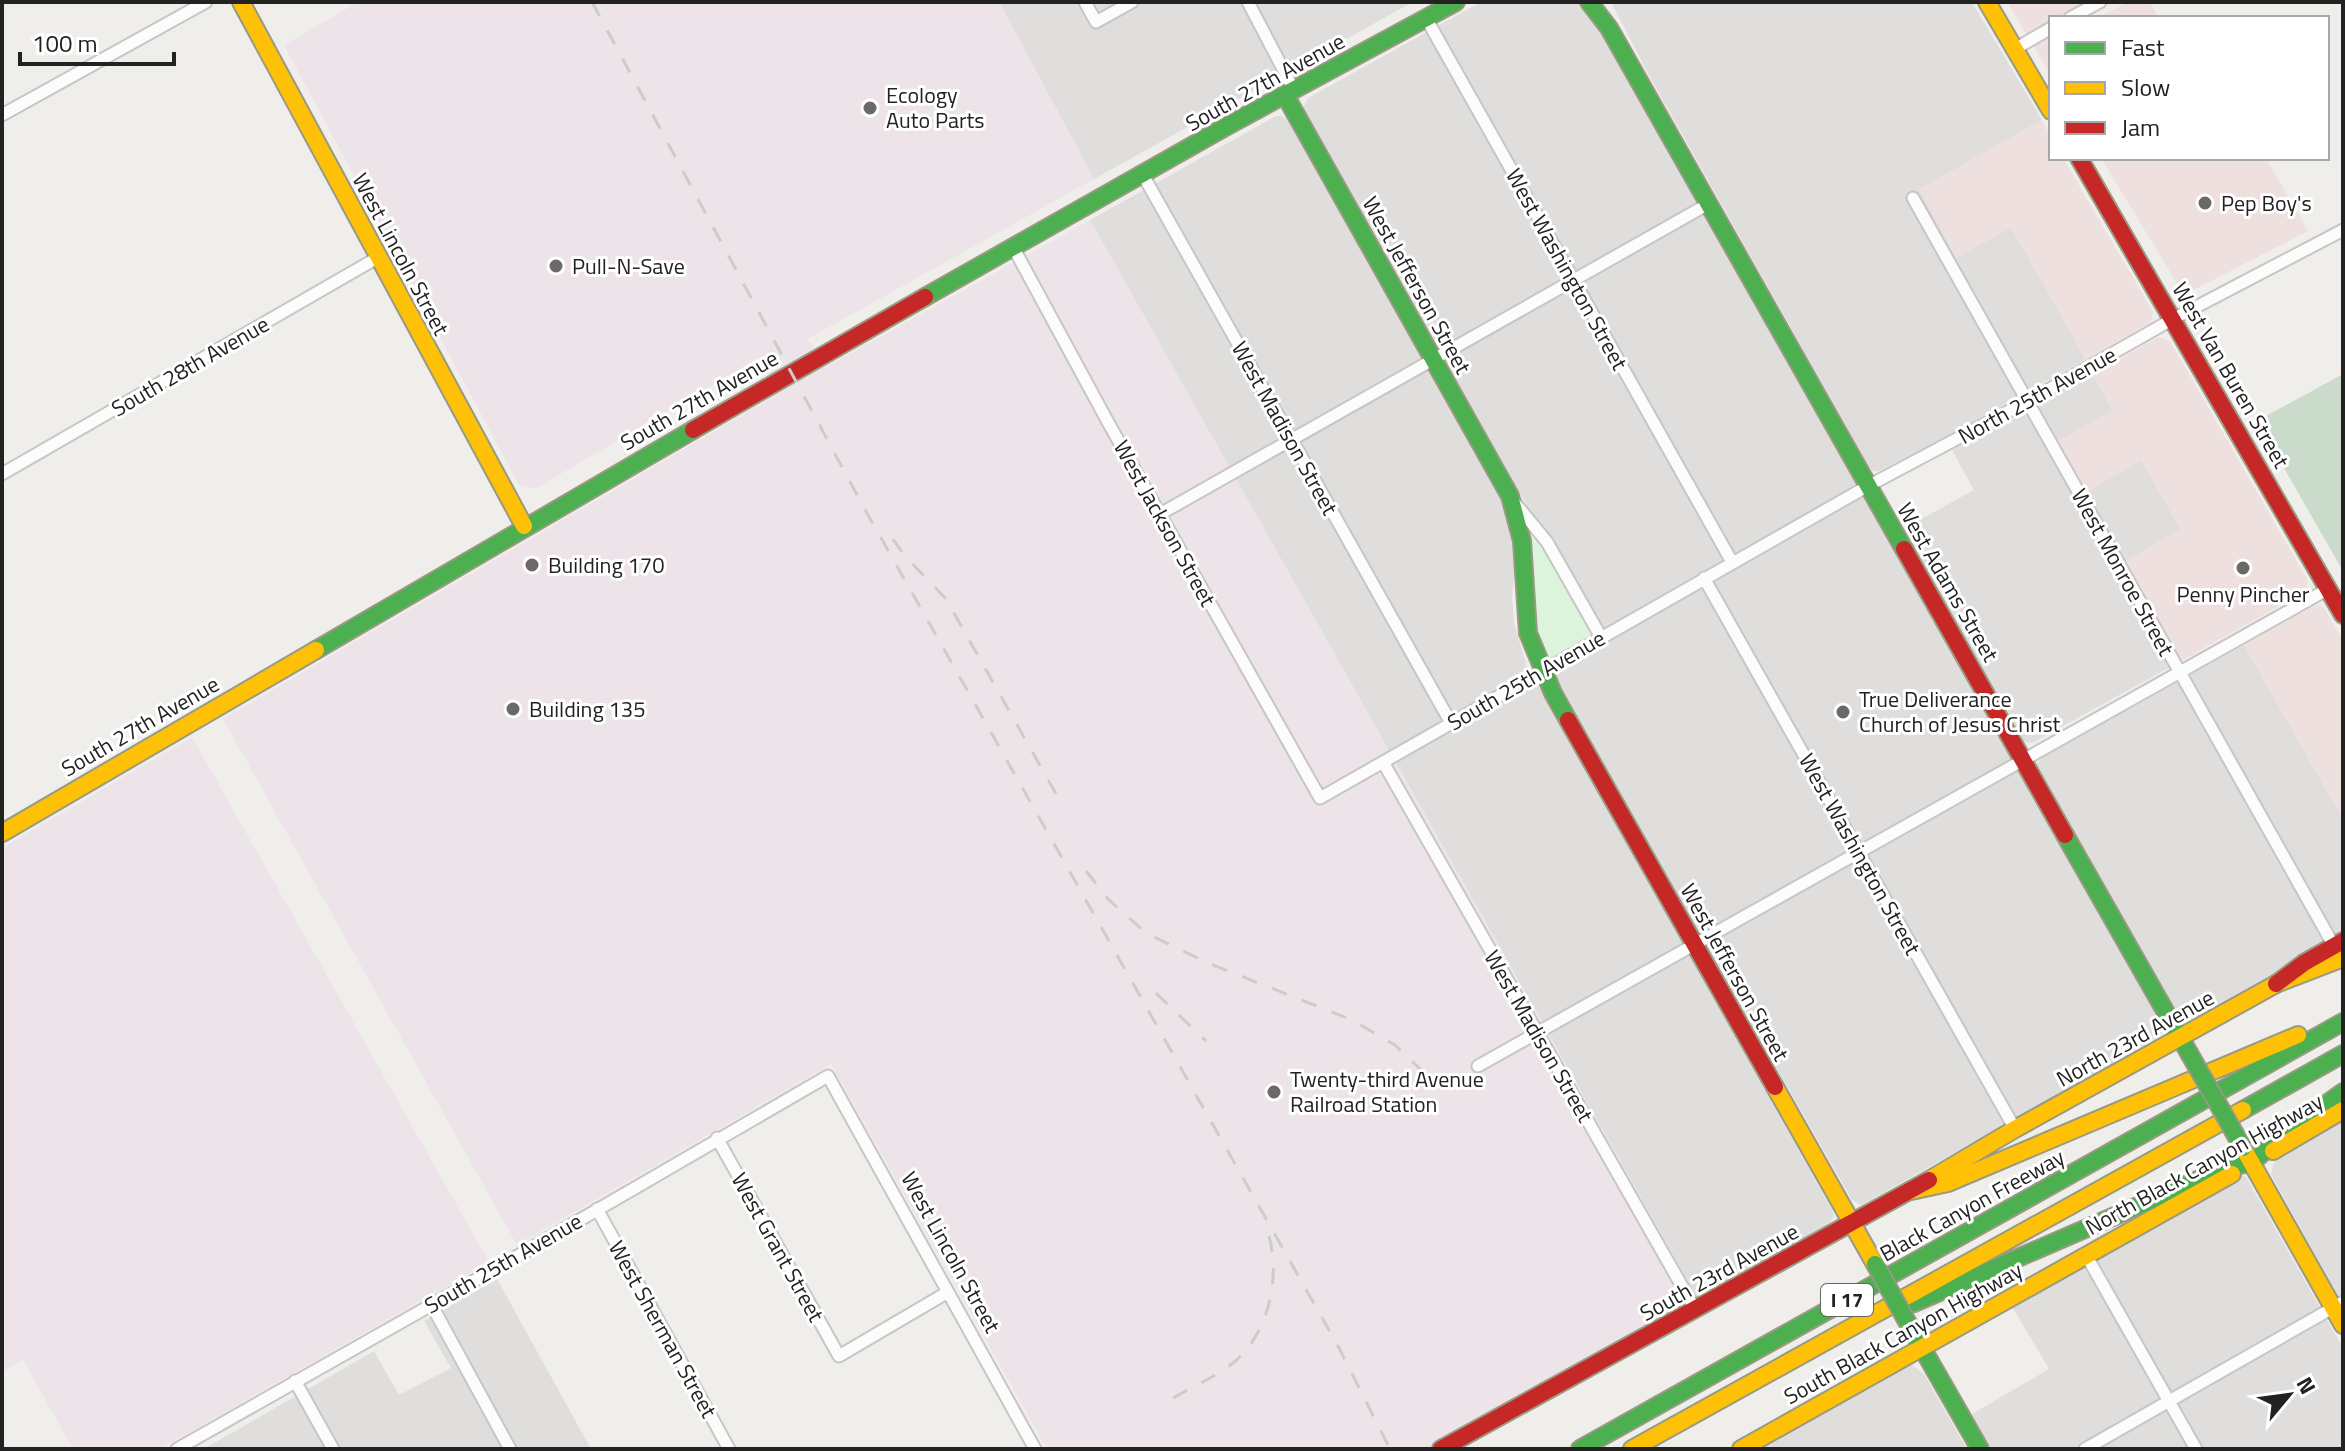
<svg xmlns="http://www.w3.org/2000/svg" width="2345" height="1451" font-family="'Titillium Web',sans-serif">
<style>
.residential{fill:#dfdedc}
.commercial{fill:#ede0de}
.industrial{fill:#ede4e9}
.cemetery{fill:#cadacb}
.park{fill:#dbf4db}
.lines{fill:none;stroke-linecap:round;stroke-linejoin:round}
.street-casing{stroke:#c7c6c5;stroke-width:15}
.fast-casing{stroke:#989a82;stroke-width:20}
.slow-casing{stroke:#989a82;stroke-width:20}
.jam-casing{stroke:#989a82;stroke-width:20}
.street{stroke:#fdfcfc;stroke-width:11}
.fast{stroke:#4caf50;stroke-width:16}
.slow{stroke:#ffc107;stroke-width:16}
.jam{stroke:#c62828;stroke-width:16}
.rail{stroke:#ccc;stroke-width:3;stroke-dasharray:16 16;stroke-linecap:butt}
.fast-bridge-casing{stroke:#989a82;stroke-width:20;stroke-linecap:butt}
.fast-bridge{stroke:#4caf50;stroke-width:16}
.poi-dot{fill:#6a6968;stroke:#fff;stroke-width:3}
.labels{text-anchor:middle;stroke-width:6;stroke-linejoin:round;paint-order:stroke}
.shield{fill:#fff;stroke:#646464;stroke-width:2}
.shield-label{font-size:20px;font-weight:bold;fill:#222}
.street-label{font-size:22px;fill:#222;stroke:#fff}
.poi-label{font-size:22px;fill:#222;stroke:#fff;text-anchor:start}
</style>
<rect width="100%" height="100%" fill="#f0eeeb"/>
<path class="residential" d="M999 2H1413L1094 179Z
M1481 2H1585L2114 936 2161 1026V1036L2158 1040 1861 1205 1852 1200 1557 684 1556 677 1559 673 1610 642 1549 534 1531 513 1305 113 1303 108 1308 98Z
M1611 2H1972L2042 120 1919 190 2011 227 2086 359 1945 437 1879 471H1873L1869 467 1650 77Z
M1276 116H1281L1288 120 1501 497 1513 531 1516 555 1512 597 1514 623 1526 664 1832 1210 1834 1216 1829 1224 1698 1299 1090 220Z
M2093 374 2113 411 2057 442 2141 460 2181 529 2126 561 2181 661 2034 742 2027 743 2021 739 1903 529 1974 490 1952 450Z
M2244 645 2343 819V937L2198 1018 2190 1019 2176 1009 2135 943 2037 770V763L2042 758Z
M2343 1117V1305L2271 1174 2275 1159 2279 1154Z
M2241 1175 2246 1177 2343 1348V1449H1992L1972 1414 2049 1369 2011 1305Z
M497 1279 591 1449H204L374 1351 399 1395 451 1368 424 1321Z
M1912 1365 1924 1374 1967 1449H1766L1763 1444 1903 1366Z"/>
<path class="commercial" d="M2007 2H2086L2095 18H2051V75Z
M2128 2H2150L2159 18H2098Z
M2042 120 2051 137V158H2063L2153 312 2151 322 2086 359 2011 228 1956 258 1919 189Z
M2101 158H2266L2308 231 2184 295Z
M2159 337 2170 341 2308 581 2306 591 2181 661 2126 561 2180 529 2141 460 2086 493 2057 441 2113 411 2093 374Z
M2320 605 2324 608 2343 640V819L2244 645 2314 606Z"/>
<path class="industrial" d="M358 2H999L1094 179 808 339 824 368 1090 220 1698 1299 1427 1449H1047L831 1064 517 1245 223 719 780 393 758 358 535 489 519 485 284 45Z
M192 737 489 1262 160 1449H73L23 1360 2 1372V848Z"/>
<path class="cemetery" d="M2343 374V571L2257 421Z"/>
<path class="park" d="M1519 525H1531L1601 637 1543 671 1534 650Z"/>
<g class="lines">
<g class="street-casing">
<path id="street" d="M1085 2 1096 22 1132 2
M1248 2 1294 90
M1426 18 1732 562
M2070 18 2100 2
M2015 49 2051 28
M2 115 206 2
M1143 175 1451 723
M1913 198 2334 946
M1013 247 1109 424 1320 798 1868 486 2039 395 2173 319 2343 230
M2 474 377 258
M1515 503 1547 542 1601 637
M1160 514 1710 203
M1704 578 2015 1129
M1383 762 1695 1309
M1478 1066 2328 589
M717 1138 839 1356 948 1292
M597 1209 729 1449
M2086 1255 2196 1449
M431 1304 510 1449
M295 1381 333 1449
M177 1449 502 1265 828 1076 1035 1449
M2085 1449 2343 1302"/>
</g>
<g class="fast-casing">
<path id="fast" d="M1589 2 1609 28 1904 549
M1285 95 1510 496 1522 541 1528 633 1553 693 1568 720
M925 297 1227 126 1456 2
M316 650 693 430
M2065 835 2189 1053
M2243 1110 2343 1054
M1914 1303 2230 1166 2251 1163 2286 1133 2343 1092
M1905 1318 1980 1449
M1580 1449 2343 1022"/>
</g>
<g class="slow-casing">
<path id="slow" d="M241 2 524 526
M1987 2 2051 111
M2 833 316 650
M1775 1087 1875 1264
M2273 1151 2343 1110
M2246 1153 2343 1325
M1929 1180 2015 1129 2276 984 2343 958
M1911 1191 1948 1183 2298 1035
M1632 1449 2243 1110
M1741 1449 2232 1174"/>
</g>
<g class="jam-casing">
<path id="jam" d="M2079 158 2343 615
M693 430 925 297
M1904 549 2065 835
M1568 720 1775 1087
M2276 984 2304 963 2343 941
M1441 1449 1929 1180"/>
</g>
<use href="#street" class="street"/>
<use href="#fast" class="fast"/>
<use href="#slow" class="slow"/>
<use href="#jam" class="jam"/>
<path class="rail" d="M592 2 863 506 1338 1346 1390 1449
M893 539 904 555 946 599 1064 808
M1086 871 1109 900 1146 933 1208 963 1352 1020 1395 1045 1440 1088
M1156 993 1206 1041
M1173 1398C1192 1387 1215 1377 1233 1363 1270 1333 1282 1273 1267 1230"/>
<g class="fast-bridge-casing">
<path id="fast-bridge" d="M2189 1053 2243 1148
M1875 1264 1905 1318"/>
</g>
<use href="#fast-bridge" class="fast-bridge"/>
</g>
<g class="poi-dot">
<circle cx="870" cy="108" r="8"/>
<circle cx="2205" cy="203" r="8"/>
<circle cx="556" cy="266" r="8"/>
<circle cx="532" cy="565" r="8"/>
<circle cx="2243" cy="568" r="8"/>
<circle cx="513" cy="709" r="8"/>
<circle cx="1843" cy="712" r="8"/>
<circle cx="1274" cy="1092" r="8"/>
</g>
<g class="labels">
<rect class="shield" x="1821" y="1284" width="52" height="32" rx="6"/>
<g class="shield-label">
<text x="1847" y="1307">I 17</text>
</g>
<g class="street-label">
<text transform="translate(1265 82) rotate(-29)" y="8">South 27th Avenue</text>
<text transform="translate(401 254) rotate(62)" y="8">West Lincoln Street</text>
<text transform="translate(1567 269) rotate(61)" y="8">West Washington Street</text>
<text transform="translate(1417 285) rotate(61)" y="8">West Jefferson Street</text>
<text transform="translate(190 366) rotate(-30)" y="8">South 28th Avenue</text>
<text transform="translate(2231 375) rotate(60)" y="8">West Van Buren Street</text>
<text transform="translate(2037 395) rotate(-29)" y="8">North 25th Avenue</text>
<text transform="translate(699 400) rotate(-30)" y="8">South 27th Avenue</text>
<text transform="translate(1285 428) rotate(61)" y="8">West Madison Street</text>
<text transform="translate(1165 523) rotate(61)" y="8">West Jackson Street</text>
<text transform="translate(2123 572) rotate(61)" y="8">West Monroe Street</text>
<text transform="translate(1948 582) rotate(60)" y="8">West Adams Street</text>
<text transform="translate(1526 680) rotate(-30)" y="8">South 25th Avenue</text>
<text transform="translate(140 726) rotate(-30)" y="8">South 27th Avenue</text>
<text transform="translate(1860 854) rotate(61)" y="8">West Washington Street</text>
<text transform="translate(1735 972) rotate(61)" y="8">West Jefferson Street</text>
<text transform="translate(1539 1036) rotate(60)" y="8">West Madison Street</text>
<text transform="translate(2135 1038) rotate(-29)" y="8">North 23rd Avenue</text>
<text transform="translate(2204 1164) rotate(-29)" y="8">North Black Canyon Highway</text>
<text transform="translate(1972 1205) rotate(-29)" y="8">Black Canyon Freeway</text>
<text transform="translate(778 1247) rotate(61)" y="8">West Grant Street</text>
<text transform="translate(951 1252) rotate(61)" y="8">West Lincoln Street</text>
<text transform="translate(503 1263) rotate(-30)" y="8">South 25th Avenue</text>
<text transform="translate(1719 1272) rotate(-29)" y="8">South 23rd Avenue</text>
<text transform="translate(663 1329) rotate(61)" y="8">West Sherman Street</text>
<text transform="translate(1903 1333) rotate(-29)" y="8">South Black Canyon Highway</text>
</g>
<g class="poi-label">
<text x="886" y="103">Ecology<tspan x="886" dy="25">Auto Parts</tspan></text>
<text x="2221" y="211">Pep Boy's</text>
<text x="572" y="274">Pull-N-Save</text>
<text x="548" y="573">Building 170</text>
<text x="2243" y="602" text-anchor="middle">Penny Pincher</text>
<text x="1859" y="707">True Deliverance<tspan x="1859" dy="25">Church of Jesus Christ</tspan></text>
<text x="529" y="717">Building 135</text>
<text x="1290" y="1087">Twenty-third Avenue<tspan x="1290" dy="25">Railroad Station</tspan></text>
</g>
</g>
<rect width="2345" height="1451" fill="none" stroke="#222222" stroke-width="8"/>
<rect x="2049" y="16" width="280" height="144" fill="#ffffff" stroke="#a7a7a7" stroke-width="2"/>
<rect x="2065" y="42" width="40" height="12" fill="#4caf50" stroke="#a7a7a7" stroke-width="2"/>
<text x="2121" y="56" font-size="24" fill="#222222">Fast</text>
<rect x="2065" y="82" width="40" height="12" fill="#ffc107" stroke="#a7a7a7" stroke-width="2"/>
<text x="2121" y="96" font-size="24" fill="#222222">Slow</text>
<rect x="2065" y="122" width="40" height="12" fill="#c62828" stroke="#a7a7a7" stroke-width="2"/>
<text x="2121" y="136" font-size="24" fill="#222222">Jam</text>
<g transform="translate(2289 1395) rotate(61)" stroke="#ffffff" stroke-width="6" paint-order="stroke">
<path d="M0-6L14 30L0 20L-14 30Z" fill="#222222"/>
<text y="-12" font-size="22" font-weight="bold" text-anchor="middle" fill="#222222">N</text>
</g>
<path d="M20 52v12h154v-12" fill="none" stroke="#222222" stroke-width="4"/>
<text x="32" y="52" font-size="24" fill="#222222" stroke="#ffffff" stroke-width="6" paint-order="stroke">100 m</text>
</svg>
